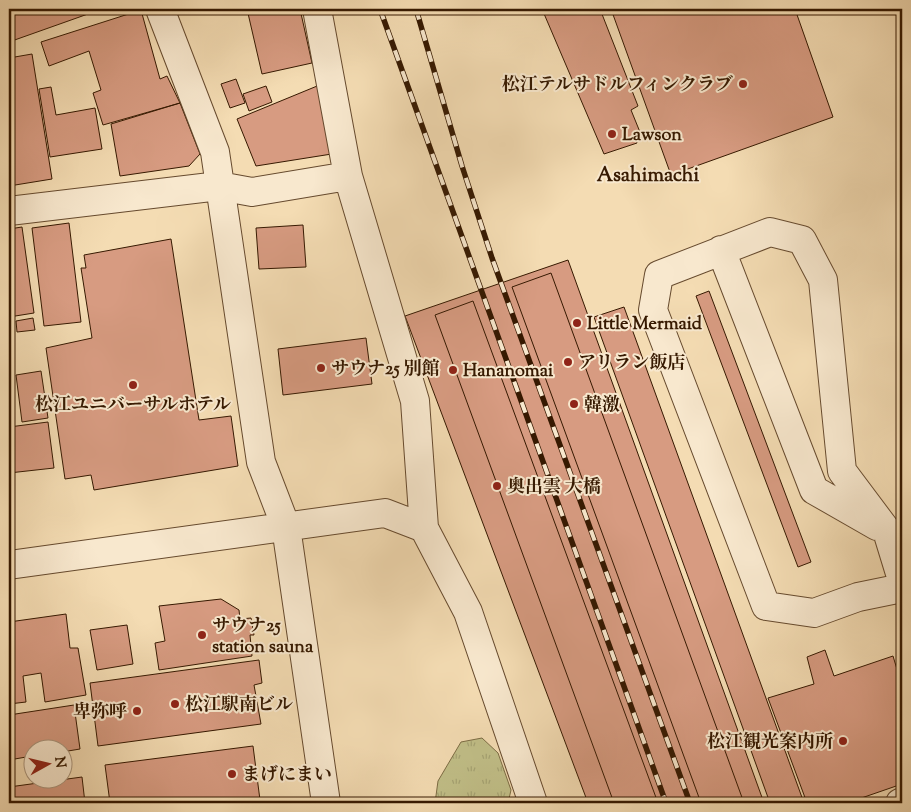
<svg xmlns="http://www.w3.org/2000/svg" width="911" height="812" font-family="'Sorts Mill Goudy','Noto Serif JP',serif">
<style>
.grass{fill:url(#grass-tufts);stroke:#7c6c44}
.building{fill:#d79b81;stroke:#361901}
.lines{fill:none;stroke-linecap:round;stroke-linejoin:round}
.minor-casing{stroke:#664a2e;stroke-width:30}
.minor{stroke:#f8e8ce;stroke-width:28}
.rail-casing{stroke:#361901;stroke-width:5.5}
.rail{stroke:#f8e8ce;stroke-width:4;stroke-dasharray:11;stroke-linecap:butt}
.poi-dot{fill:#8f2418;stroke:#f8e8ce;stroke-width:2}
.labels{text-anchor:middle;stroke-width:4;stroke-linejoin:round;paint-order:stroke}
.poi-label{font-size:18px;font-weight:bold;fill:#361901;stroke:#f8e8ce;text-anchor:start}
.quarter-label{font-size:20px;font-weight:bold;fill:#361901;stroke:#f8e8ce}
</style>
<defs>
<pattern id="grass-tufts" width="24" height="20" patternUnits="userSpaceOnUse" patternTransform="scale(1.25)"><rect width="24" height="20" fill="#c1bf88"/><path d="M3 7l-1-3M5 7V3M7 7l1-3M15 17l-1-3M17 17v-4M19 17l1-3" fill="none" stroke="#a6a474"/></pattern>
</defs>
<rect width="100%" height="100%" fill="#f4dcb3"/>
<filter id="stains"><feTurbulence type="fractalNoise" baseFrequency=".004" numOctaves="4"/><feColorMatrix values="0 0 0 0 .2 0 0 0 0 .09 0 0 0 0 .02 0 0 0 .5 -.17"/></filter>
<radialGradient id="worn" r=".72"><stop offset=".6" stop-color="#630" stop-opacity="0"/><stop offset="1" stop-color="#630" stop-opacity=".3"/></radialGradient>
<path class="grass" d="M482 738 498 753 511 790 508 803H435L438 781 461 742Z"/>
<path class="building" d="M9 9H102L9 42Z
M247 9H300L312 63 262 74Z
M542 9H600L638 106 631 110 642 137 636 139 637 143 604 154Z
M611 9H795L833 117 671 175Z
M141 10 160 79 167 76 180 103 103 125 93 93 101 90 89 51 49 66 41 42Z
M32 54 52 179 9 186V58Z
M236 79 245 103 230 108 221 84Z
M322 84 338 153 256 166 237 119Z
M266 86 272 102 249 111 243 94Z
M51 87 56 115 95 108 102 149 50 157 39 89Z
M180 103 200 154 189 166 120 176 111 124Z
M69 223 81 322 44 326 32 228Z
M303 225 306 267 259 269 256 228Z
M22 227 34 313 9 317V229Z
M171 239 199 420 231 416 238 466 94 490 91 475 65 479 46 348 92 338 81 268H86L84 255Z
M568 260 764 803H588L405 316Z
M551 273 744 803H701L512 287Z
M709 291 811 562 798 567 696 296Z
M473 301 658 803H614L435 315Z
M624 307 804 803H770L594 317Z
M33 318 35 330 17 332 16 321Z
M902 318V379L898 366 900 322Z
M9 322H10L13 336H9Z
M366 338 372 384 283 395 278 349Z
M41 371 48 418 22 422 16 375Z
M48 422 54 468 9 473V427Z
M221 599 239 610 240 619 251 618 254 635H250L252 656 159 670 155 643 165 641 159 606Z
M66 614 70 648H78L86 695 45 702 41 673 23 676 26 702 9 704V622Z
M127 625 133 664 97 670 90 630Z
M825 650 834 676 893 656 902 686V784L847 803H807L768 698 814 684 807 657Z
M259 660 262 683 254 685 261 724 98 746 90 683Z
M74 705 80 749 62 752V750H32V756L9 760V715Z
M253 746 260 800 237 803H110L105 765Z
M82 777 85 803H9V787Z"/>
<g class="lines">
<g class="minor-casing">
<path id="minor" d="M160 9 215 152 261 462 286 527 326 803
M317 9 348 176 415 401 424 528
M9 211 219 186 252 192 348 176
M721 250 814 490 877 526
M9 565 385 513 424 528 468 612 533 803
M902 580 887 531 842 471 823 280 802 240 770 232 659 275 653 310 766 606 814 613 858 597 902 588
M900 803 902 802"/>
</g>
<use href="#minor" class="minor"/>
<g class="rail-casing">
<path id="rail" d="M380 9 666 803
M416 9 462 166 492 258 690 803"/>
</g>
<use href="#rail" class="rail"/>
</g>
<g class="poi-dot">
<circle cx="743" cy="84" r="5"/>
<circle cx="612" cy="134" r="5"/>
<circle cx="577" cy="323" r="5"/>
<circle cx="568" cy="362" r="5"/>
<circle cx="321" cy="368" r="5"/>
<circle cx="453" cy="370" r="5"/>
<circle cx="133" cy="385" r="5"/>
<circle cx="574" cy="404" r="5"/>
<circle cx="497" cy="486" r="5"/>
<circle cx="202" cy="635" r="5"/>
<circle cx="175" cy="704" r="5"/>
<circle cx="137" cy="711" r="5"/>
<circle cx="843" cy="741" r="5"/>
<circle cx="232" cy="774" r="5"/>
</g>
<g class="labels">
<g class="poi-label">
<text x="733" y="90" text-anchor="end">松江テルサドルフィンクラブ</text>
<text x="622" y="140">Lawson</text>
<text x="587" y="329">Little Mermaid</text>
<text x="578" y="368">アリラン飯店</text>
<text x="331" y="374">サウナ25 別館</text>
<text x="463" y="376">Hananomai</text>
<text x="133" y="410" text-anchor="middle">松江ユニバーサルホテル</text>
<text x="584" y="410">韓激</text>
<text x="507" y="492">奥出雲 大橋</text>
<text x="212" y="631">サウナ25<tspan x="212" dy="21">station sauna</tspan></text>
<text x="185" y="710">松江駅南ビル</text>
<text x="127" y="717" text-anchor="end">卑弥呼</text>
<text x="833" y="747" text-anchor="end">松江観光案内所</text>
<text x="242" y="780">まげにまい</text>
</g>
<g class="quarter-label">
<text x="648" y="181">Asahimachi</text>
</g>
</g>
<rect width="911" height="812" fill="none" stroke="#f4dcb3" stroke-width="30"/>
<rect x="10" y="10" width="891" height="792" fill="none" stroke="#361901" stroke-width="2.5"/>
<rect x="15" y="15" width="881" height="782" fill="none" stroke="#361901"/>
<g transform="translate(48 764) rotate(82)"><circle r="24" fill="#f8e8ce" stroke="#aa957c"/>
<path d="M0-4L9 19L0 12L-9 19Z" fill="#8f2418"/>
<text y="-8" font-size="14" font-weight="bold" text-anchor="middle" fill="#361901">N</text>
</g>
<rect width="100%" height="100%" filter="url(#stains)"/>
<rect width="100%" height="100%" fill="url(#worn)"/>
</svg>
